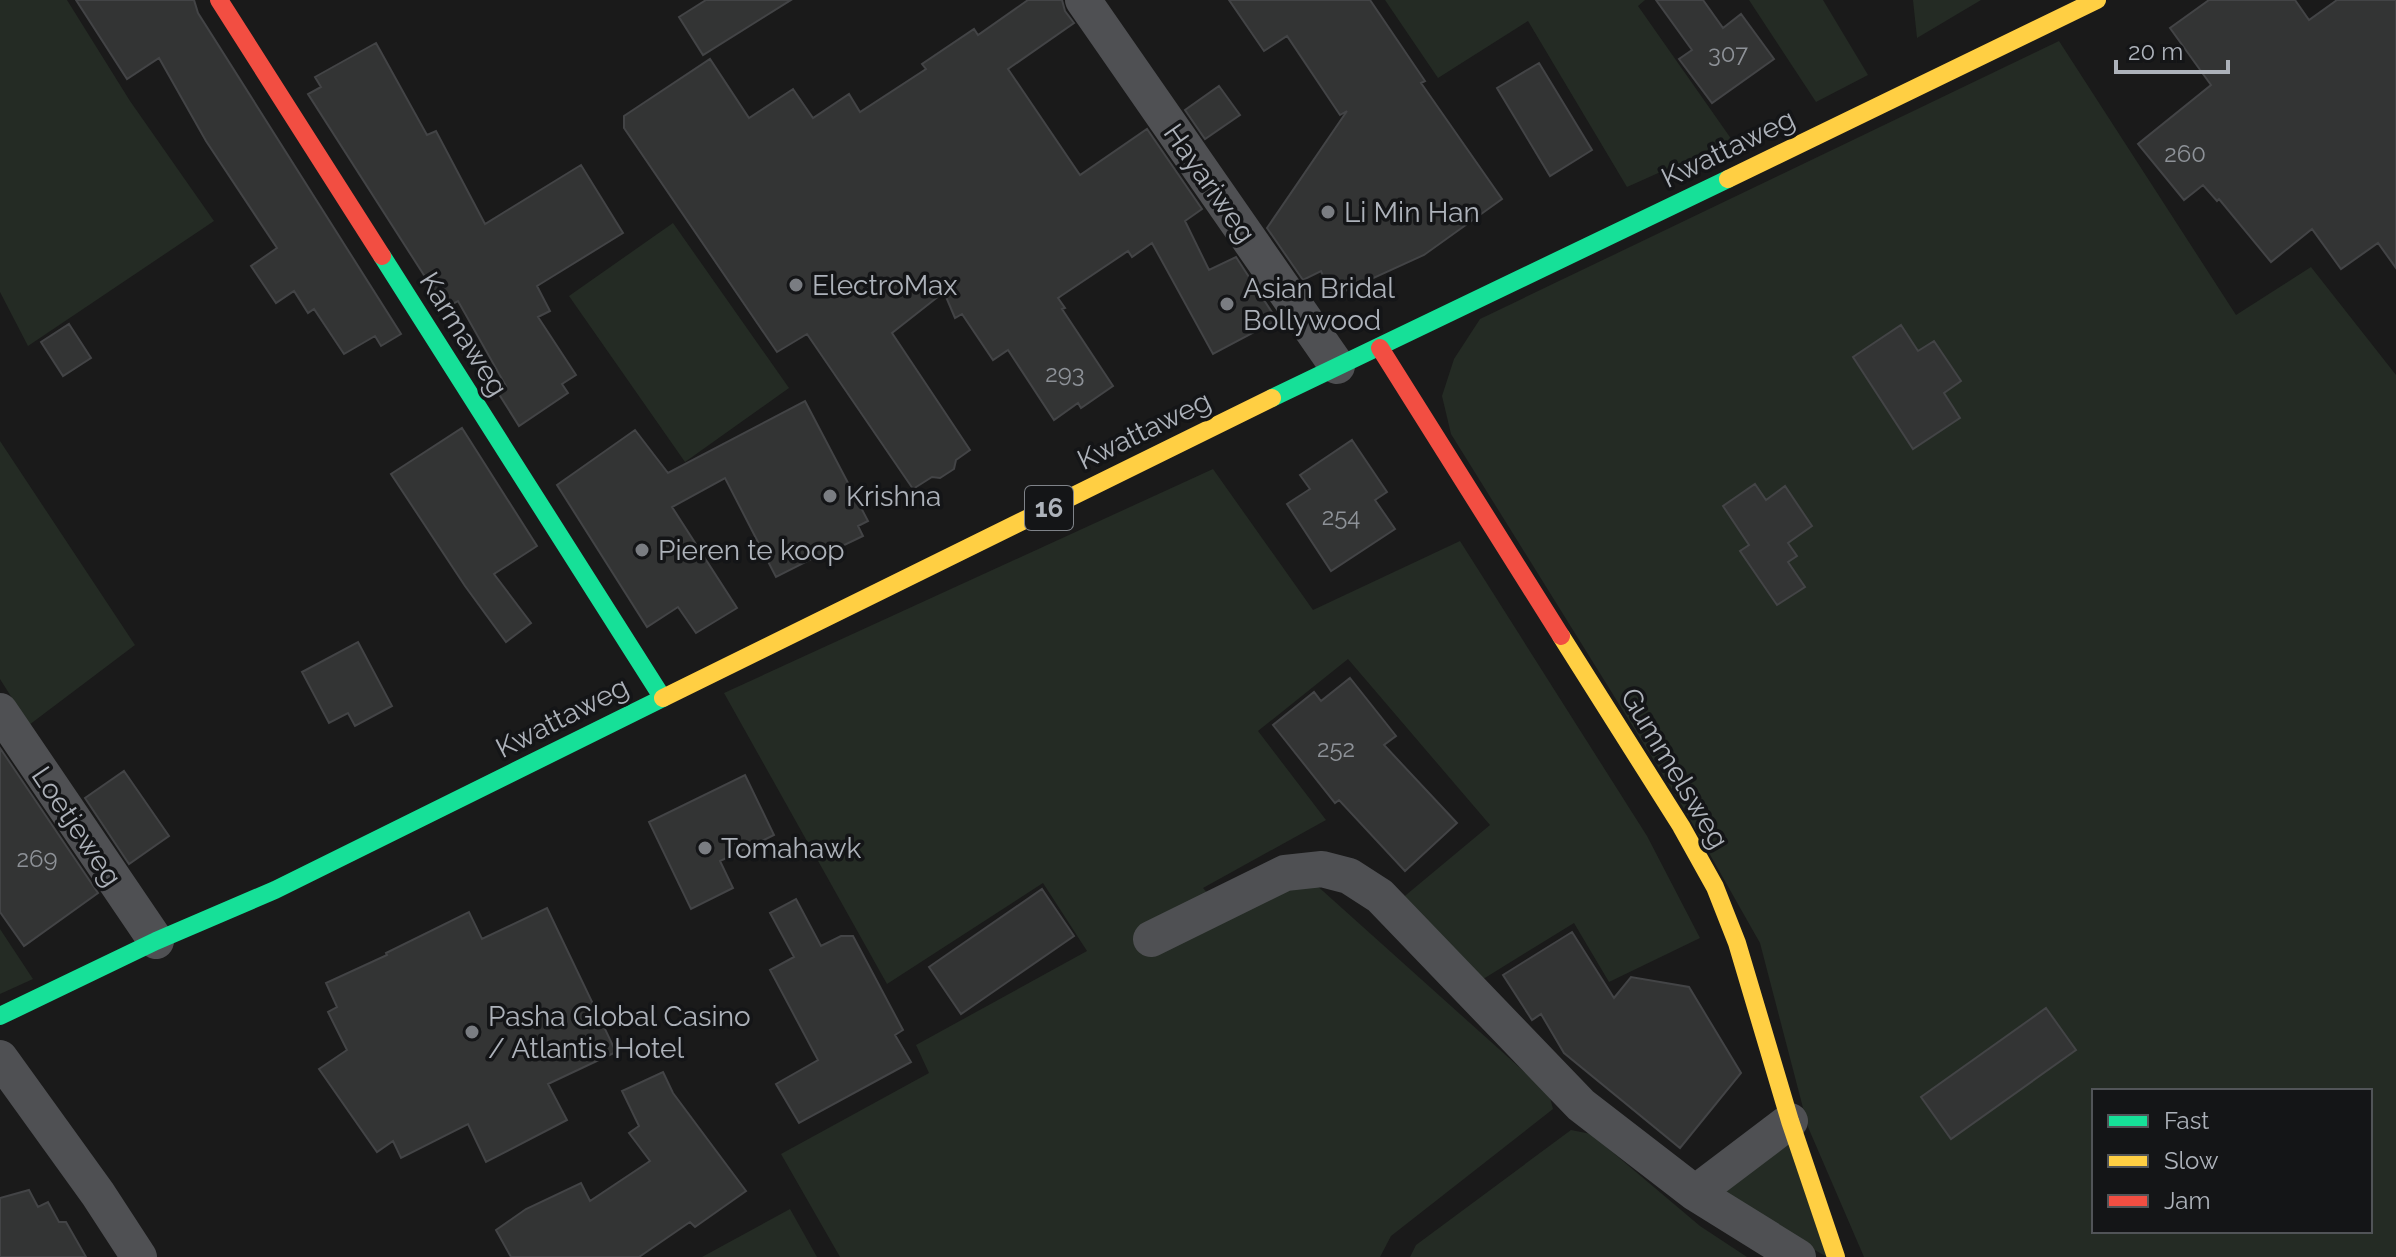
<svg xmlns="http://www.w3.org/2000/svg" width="2396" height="1257" font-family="Raleway,sans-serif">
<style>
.green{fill:#242b24;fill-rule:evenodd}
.building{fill:#333434;stroke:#434446;stroke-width:2}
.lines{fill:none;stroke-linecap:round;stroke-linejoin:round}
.street{stroke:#4f5053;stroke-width:36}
.fast{stroke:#16e098;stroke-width:18}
.slow{stroke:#ffcf43;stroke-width:18}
.jam{stroke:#f24e42;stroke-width:18}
.poi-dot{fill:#7a7d82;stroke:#141517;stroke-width:3}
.labels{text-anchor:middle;stroke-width:7;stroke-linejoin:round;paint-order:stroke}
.number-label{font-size:24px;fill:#8e9298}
.shield{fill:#141517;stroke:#7f8389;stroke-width:2}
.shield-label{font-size:26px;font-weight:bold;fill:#adb2ba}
.street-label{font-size:28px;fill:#adb2ba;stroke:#141517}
.poi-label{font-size:28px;fill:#adb2ba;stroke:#141517;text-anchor:start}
</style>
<rect width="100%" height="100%" fill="#1a1a1a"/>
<path class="green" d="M0 0H67L130 101 214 221 28 346 0 292Z
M1385 0H1645L1638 6 1732 140 1627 187 1528 21 1438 78Z
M1749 0H1823L1868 75 1816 102Z
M1913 0H1981L1917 38Z
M2059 41 2236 315 2311 267 2396 375V1257H1864L1808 1127 1760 943 1683 807 1451 434 1442 396 1454 359 1480 319ZM2094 1091H2370V1231H2094Z
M673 223 789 388 685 462 569 296Z
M0 441 135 645 29 725 0 679Z
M1213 469 1313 610 1460 541 1647 836 1700 938 1609 982 1574 923 1480 981 1394 905 1490 825 1348 659 1258 731 1326 820 1203 888 1226 913 1304 874 1549 1094 1553 1109 1391 1236 1380 1257H840L781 1154 929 1073 916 1045 1087 951 1043 883 887 984 724 693Z
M0 929 33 979 0 994Z
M1571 1130 1591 1134 1700 1226 1747 1257H1410L1416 1245Z
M1787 1140 1827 1257 1715 1193Z
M790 1209 817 1257H702Z"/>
<path class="building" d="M76 0H194L198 13 401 334 381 346 375 336 344 354 314 309 308 313 294 291 276 303 251 266 277 248 206 141 159 58 127 79Z
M706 0H791L703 55 679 17Z
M1028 0H1062L1065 11 1074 23 1008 69 1080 175 1147 129 1202 209 1185 221 1209 270 1236 257 1277 320 1213 354 1152 243 1132 257 1128 251 1058 298 1065 308 1062 309 1113 386 1081 408 1078 403 1054 420 1008 350 993 360 962 314 955 318 944 292 892 333 970 450 956 460 954 469 940 478 932 477 913 489 807 334 777 352 624 128V116L710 59 749 118 793 89 813 118 849 94 860 112 926 69 922 64 974 29 978 35Z
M1229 0H1370L1425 81 1421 83 1502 199 1424 255 1332 297 1321 271 1303 280 1267 228 1347 111 1340 115 1287 36 1264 51Z
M1656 0H1703L1723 28 1741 14 1774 59 1712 103 1679 59 1692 50Z
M2209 0H2295L2309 20 2337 0H2396V268L2378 243 2341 269 2312 229 2271 262 2219 199 2217 201 2203 185 2184 200 2138 144 2211 85 2170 28Z
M376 43 427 135 436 131 485 224 581 165 623 233 537 286 550 311 538 317 576 375 562 384 568 393 519 426 497 391 506 386 458 301 445 308 308 94 321 87 315 77Z
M1539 63 1592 150 1550 176 1497 88Z
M1219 86 1240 115 1205 139 1185 110Z
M69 324 91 358 63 376 41 342Z
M1901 325 1918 351 1934 341 1961 381 1944 393 1960 418 1913 449 1853 357Z
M805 401 868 521 858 526 863 536 834 550 833 548 776 577 725 478 672 507 737 608 696 633 678 607 647 627 557 485 635 430 668 473Z
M462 428 537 546 494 574 531 623 506 642 465 586 391 474Z
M1352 440 1387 492 1375 500 1395 529 1331 571 1287 504 1310 489 1300 475Z
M1755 484 1766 500 1785 486 1812 526 1788 543 1797 556 1788 562 1805 587 1777 605 1740 551 1749 545 1723 506Z
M358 642 392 706 355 726 348 713 329 723 302 672Z
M1350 678 1396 736 1384 745 1457 823 1405 871 1339 800 1335 803 1273 725 1314 692 1321 701Z
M0 748 98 893 24 946 0 912Z
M124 771 169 836 129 864 85 798Z
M745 775 774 835 720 861 733 888 691 909 649 822Z
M1042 889 1074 936 961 1014 929 967Z
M796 899 821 946 841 936H853L903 1030 895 1035 911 1062 799 1123 776 1084 818 1060 770 970 794 957 770 913Z
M547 908 616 1052 548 1084 567 1120 486 1162 468 1124 401 1158 393 1141 377 1152 319 1069 347 1050 328 1012 337 1007 326 983 387 955 386 953 469 912 482 939Z
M1572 932 1614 998 1631 977 1689 987 1741 1073 1680 1148 1564 1053 1541 1014 1532 1020 1503 975Z
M2046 1008 2076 1050 1951 1139 1921 1097Z
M663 1072 673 1093 746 1191 695 1227 690 1222 639 1257H511L496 1230 526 1209 581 1183 590 1201 650 1161 629 1133 639 1126 622 1091Z
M29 1190 38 1207 48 1202 59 1222H66L86 1257H0V1198Z"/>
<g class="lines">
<path class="street" d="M1083 0 1337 366
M0 711 156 941
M1151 939 1285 873 1322 869 1349 876 1380 896 1581 1105 1695 1193 1798 1257
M0 1058 98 1194 139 1257
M1695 1193 1790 1121"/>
<path class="fast" d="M382 256 662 697
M1272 398 1728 179
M0 1016 156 941 275 890 663 698"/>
<path class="slow" d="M1728 179 2097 0
M1561 636 1681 826 1715 887 1737 943 1790 1121 1836 1257
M663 698 1272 398"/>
<path class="jam" d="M219 0 382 256
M1380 348 1561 636"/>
</g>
<g class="poi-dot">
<circle cx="1328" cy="212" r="8"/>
<circle cx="796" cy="285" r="8"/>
<circle cx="1227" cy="304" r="8"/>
<circle cx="830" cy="496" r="8"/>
<circle cx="642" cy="550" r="8"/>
<circle cx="705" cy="848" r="8"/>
<circle cx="472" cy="1032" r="8"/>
</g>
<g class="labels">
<g class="number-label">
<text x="1728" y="62">307</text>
<text x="2185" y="162">260</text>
<text x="1065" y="382">293</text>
<text x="1341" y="525">254</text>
<text x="1336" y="757">252</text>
<text x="37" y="867">269</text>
</g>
<rect class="shield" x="1025" y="486" width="48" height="44" rx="6"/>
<g class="shield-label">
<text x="1049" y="517">16</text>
</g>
<g class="street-label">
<text transform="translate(1728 148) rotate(-26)" y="10">Kwattaweg</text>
<text transform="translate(1210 183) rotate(55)" y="10">Hayariweg</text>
<text transform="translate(464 334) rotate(58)" y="10">Karmaweg</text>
<text transform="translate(1144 430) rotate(-26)" y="10">Kwattaweg</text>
<text transform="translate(562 717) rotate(-27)" y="10">Kwattaweg</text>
<text transform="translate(1675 768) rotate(59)" y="10">Gummelsweg</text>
<text transform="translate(77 826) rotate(56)" y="10">Loetjeweg</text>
</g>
<g class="poi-label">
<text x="1344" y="222">Li Min Han</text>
<text x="812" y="295">ElectroMax</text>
<text x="1243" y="298">Asian Bridal<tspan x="1243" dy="32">Bollywood</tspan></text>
<text x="846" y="506">Krishna</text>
<text x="658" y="560">Pieren te koop</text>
<text x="721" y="858">Tomahawk</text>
<text x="488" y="1026">Pasha Global Casino<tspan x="488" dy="32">/ Atlantis Hotel</tspan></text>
</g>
</g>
<rect x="2092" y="1089" width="280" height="144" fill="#141517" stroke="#515458" stroke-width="2"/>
<rect x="2108" y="1115" width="40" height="12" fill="#16e098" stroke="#515458" stroke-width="2"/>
<text x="2164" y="1129" font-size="24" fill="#adb2ba">Fast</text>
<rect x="2108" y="1155" width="40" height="12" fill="#ffcf43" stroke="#515458" stroke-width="2"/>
<text x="2164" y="1169" font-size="24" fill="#adb2ba">Slow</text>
<rect x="2108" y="1195" width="40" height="12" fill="#f24e42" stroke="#515458" stroke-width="2"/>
<text x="2164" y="1209" font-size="24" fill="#adb2ba">Jam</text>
<path d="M2116 60v12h112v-12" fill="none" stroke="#adb2ba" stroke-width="4"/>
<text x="2128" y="60" font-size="24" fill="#adb2ba" stroke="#141517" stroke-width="6" paint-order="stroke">20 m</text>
</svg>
